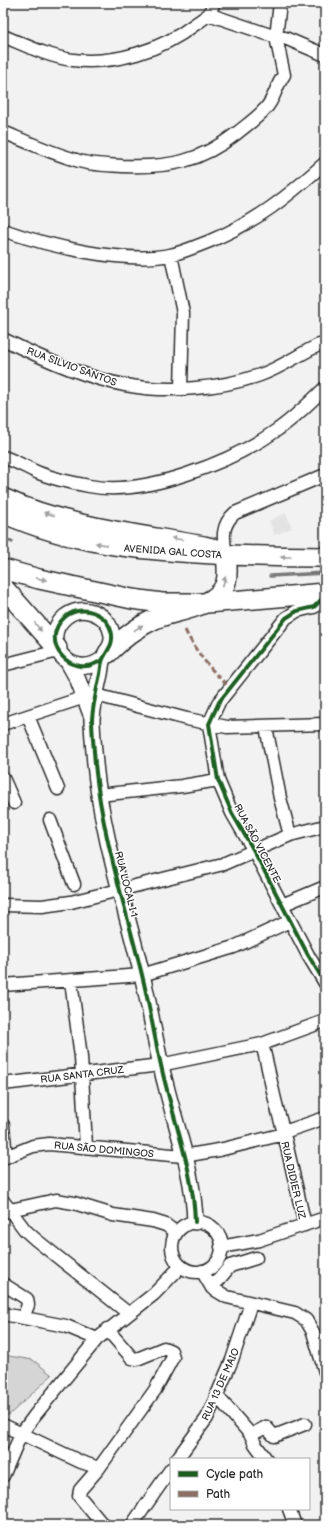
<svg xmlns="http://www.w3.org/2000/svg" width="328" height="1528" font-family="'Balsamiq Sans',sans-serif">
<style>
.built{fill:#e3e3e3}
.green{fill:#d5d5d5;stroke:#808080}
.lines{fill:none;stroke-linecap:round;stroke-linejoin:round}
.stream{stroke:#787878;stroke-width:3.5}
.minor-casing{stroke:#2b2b2b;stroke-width:15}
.tertiary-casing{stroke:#2b2b2b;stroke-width:18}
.primary-casing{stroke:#2b2b2b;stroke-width:22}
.minor{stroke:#fff;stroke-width:12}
.tertiary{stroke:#fff;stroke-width:15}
.primary{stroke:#fff;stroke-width:19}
.quiet{stroke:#8d6e63;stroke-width:3;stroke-dasharray:6 3;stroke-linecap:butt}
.cycleway-casing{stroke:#fff;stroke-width:6}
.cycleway{stroke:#1b5e20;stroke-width:4}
.oneway{fill:#a0a0a0}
.labels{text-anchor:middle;stroke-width:3;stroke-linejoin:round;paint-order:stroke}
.street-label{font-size:10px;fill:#2b2b2b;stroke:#fff}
</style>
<rect width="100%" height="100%" fill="#f2f2f2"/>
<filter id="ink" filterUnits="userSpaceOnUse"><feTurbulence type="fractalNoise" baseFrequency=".025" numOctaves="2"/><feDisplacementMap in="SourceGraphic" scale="8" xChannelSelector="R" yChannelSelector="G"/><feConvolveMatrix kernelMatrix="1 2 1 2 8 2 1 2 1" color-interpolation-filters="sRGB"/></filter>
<g filter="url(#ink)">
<path class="built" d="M286 513 292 528 275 535 269 521Z"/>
<path class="green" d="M3 1355 33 1360 52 1375 9 1415 3 1414Z"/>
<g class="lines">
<path class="stream" d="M3 538 12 542
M270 576 325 573"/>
<g class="minor-casing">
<path id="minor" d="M208 14 276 37 285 38 325 55
M3 36C25 45 49 57 73 60 114 65 162 50 194 25 198 22 205 18 209 14 211 11 212 6 214 3
M3 132C27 142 51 153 76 160 90 165 107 165 122 166 169 168 200 162 237 133 247 125 257 118 265 109 275 99 275 87 284 75L276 37 280 3
M3 230C48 246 123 264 170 255 184 252 197 246 210 241 258 221 287 197 325 163
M171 255 183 313 181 388
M3 339C39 357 86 378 125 385 167 393 220 389 260 375 281 368 299 354 319 345H325
M3 457C16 461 27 468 39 473 54 479 73 483 89 486 144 497 232 462 277 430 295 418 310 402 325 388
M226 555C223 538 221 525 235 513L325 475
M325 596 314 607 297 611 286 618 219 702 209 724 218 780 232 813 254 851 308 955 325 983
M3 665 58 651
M96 695 187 719 227 727 325 724
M28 716 58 789
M3 724 85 697
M266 727 280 798 290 835
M3 778 14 803
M99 795 182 786 218 780
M50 820 74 884
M3 905 42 906 71 902 223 864 290 835 325 826
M282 905 325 887
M71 981 81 1057 86 1146
M3 985 142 975 234 947 290 921
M262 1044C270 1073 274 1103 284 1132
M3 1084 160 1065 262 1044 325 1021
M3 1125 6 1157
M284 1134 305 1225
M3 1158 33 1146 49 1144 183 1156 219 1150 284 1134V1132L325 1118
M3 1201 25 1230 35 1239 128 1313
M10 1210 56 1200 74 1203 113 1215 153 1221 166 1225 176 1233
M172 1247a25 25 0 1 1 50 0a25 25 0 1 1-50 0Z
M221 1247 259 1240 325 1218
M202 1271 212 1288 227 1297 295 1313 306 1320 313 1332 325 1372
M3 1284 27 1299 28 1305 23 1318
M212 1288 230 1266 256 1258
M3 1314 66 1326 97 1339
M216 1395 251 1435 255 1444 266 1459
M3 1425 81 1462 99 1468 80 1490 79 1496 103 1525
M251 1435 266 1427 274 1436 305 1424
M177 1459 207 1418 232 1360 251 1303
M99 1468 155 1390 173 1357 171 1351 164 1348 137 1359 132 1358 107 1329
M3 1476 21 1434 35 1415 97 1339 154 1294 181 1266
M289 1509 295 1525
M132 1525 171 1469"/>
</g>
<g class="tertiary-casing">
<path id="tertiary" d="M3 496C65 525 137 532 204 544L217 547 224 553
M103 659C72 683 37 641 65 617 82 603 109 613 112 635 113 646 107 650 103 659 101 663 101 669 100 674 97 688 93 704 92 719 92 733 94 749 95 764 102 836 125 905 142 975 151 1011 156 1049 166 1086 177 1130 194 1176 195 1222
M68 662 78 680 92 717"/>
</g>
<g class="primary-casing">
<path id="primary" d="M3 513C73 544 138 550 213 554 250 556 287 557 325 557
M3 569 39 579 132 599 162 603H207L325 593
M3 587 57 648
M108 653C122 639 136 627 155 619 175 610 219 608 226 582 228 574 227 563 226 555"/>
</g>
<use href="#minor" class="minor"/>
<use href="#tertiary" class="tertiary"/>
<use href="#primary" class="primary"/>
<path class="quiet" d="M185 630C197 654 212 671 231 689
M323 1362H325"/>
<g class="cycleway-casing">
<path id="cycleway" d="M325 596 314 607 297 611 286 618 219 702 209 724 218 780 232 813 254 851 308 955 325 983
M103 659C72 683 37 641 65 617 82 603 109 613 112 635 113 646 107 650 103 659 101 663 101 669 100 674 97 688 93 704 92 719 92 733 94 749 95 764 102 836 125 905 142 975 151 1011 156 1049 166 1086 177 1130 194 1176 195 1222"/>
</g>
<use href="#cycleway" class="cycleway"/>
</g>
<defs><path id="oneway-solid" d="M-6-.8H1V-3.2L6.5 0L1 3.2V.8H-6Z"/></defs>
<g class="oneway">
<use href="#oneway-solid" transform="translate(49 514) rotate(-162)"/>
<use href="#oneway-solid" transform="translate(177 539) rotate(-170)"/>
<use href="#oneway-solid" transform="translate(101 544) rotate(-169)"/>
<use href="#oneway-solid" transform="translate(286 557) rotate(180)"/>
<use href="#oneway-solid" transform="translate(41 579) rotate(13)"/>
<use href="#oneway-solid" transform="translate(224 582) rotate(-73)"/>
<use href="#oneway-solid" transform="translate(38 627) rotate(51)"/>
<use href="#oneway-solid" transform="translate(138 628) rotate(-32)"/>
</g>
</g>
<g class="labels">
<g class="street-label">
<text transform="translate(72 366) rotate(20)" y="4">RUA SILVIO SANTOS</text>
<text transform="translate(173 551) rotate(4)" y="4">AVENIDA GAL COSTA</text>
<text transform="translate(258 843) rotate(62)" y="4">RUA SÃO VICENTE</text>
<text transform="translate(127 884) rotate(76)" y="4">RUA LOCAL I 1</text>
<text transform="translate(82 1074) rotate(-7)" y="4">RUA SANTA CRUZ</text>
<text transform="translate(104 1149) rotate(5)" y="4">RUA SÃO DOMINGOS</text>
<text transform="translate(294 1180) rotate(77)" y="4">RUA DIDIER LUZ</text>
<text transform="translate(220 1384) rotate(-66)" y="4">RUA 13 DE MAIO</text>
</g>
</g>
<rect width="328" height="1528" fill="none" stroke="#fff" stroke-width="16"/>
<rect x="8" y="8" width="312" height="1512" fill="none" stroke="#2b2b2b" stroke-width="1.5" filter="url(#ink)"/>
<rect x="170" y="1458" width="140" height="52" fill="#ffffff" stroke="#aaaaaa"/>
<rect x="178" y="1471" width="20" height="6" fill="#1b5e20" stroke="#aaaaaa"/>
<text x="206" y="1478" font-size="12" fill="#2b2b2b">Cycle path</text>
<rect x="178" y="1491" width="20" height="6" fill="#8d6e63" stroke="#aaaaaa"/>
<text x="206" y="1498" font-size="12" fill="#2b2b2b">Path</text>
</svg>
